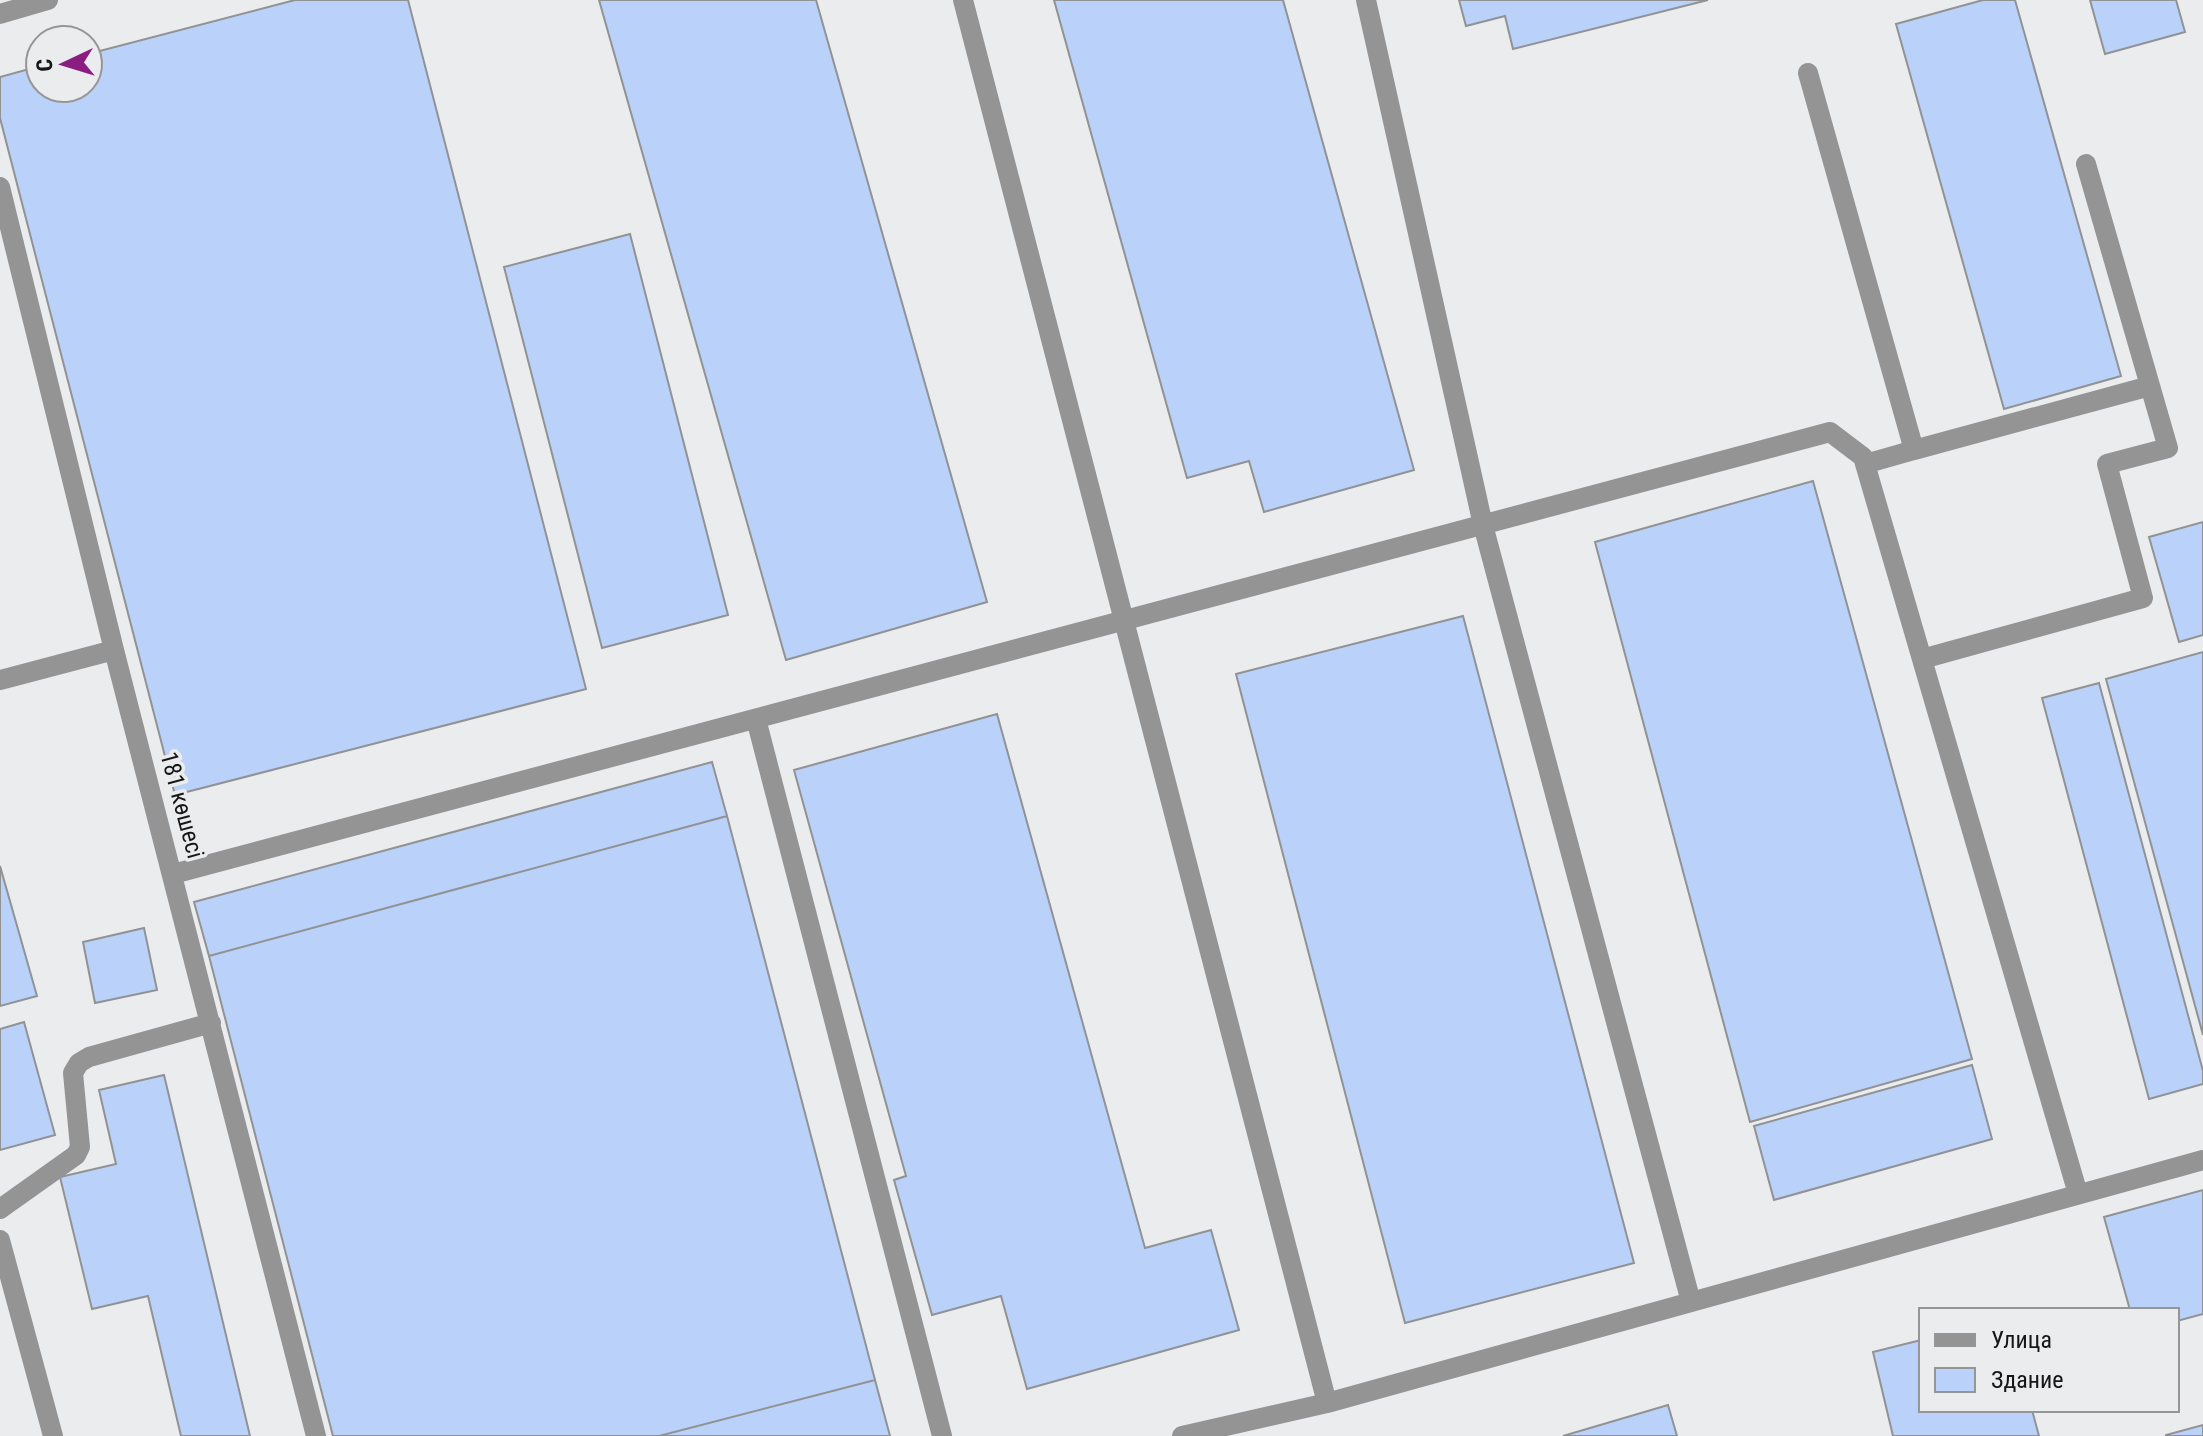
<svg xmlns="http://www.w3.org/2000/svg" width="2203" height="1436" font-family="'Roboto Condensed',sans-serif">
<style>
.building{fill:#bad2fa;stroke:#919294;stroke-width:2}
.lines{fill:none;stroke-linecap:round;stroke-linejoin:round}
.minor{stroke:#959495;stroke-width:20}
.labels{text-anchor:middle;stroke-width:7;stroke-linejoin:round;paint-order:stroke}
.street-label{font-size:24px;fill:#161617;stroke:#ebecee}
</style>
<rect width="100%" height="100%" fill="#ebecee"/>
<path class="building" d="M295 0H408L586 689 175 795 0 118V77L40 66V88H88V54Z
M599 0H816L987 602 786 660Z
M1054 0H1283L1414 470 1264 512 1249 461 1187 478Z
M1459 0H1708L1513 49 1505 16 1466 26Z
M1983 0H2015L2121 376 2004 409 1896 24Z
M2090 0H2176L2185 32 2105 54Z
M630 234 728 615 602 648 504 267Z
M1813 481 1972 1059 1750 1122 1595 542Z
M2203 522V635L2179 642 2149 537Z
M1463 616 1634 1263 1405 1323 1236 674Z
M2203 652V1035L2106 679Z
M2099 683 2203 1071V1084L2149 1099 2042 698Z
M997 714 1145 1248 1211 1230 1239 1330 1027 1389 1001 1296 932 1315 894 1180 906 1176 794 770Z
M712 762 727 816 209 956 194 902Z
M727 816 875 1380 659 1436H333L209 956Z
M0 866 37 996 0 1006Z
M144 928 157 990 95 1003 83 942Z
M24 1022 55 1135 0 1150V1029Z
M1972 1065 1992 1139 1774 1200 1754 1126Z
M164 1075 250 1436H181L148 1296 92 1309 60 1177 116 1164 99 1090Z
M2203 1190V1314L2177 1321V1310H2130L2104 1217Z
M1921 1340V1410H2032L2039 1436H1893L1873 1352Z
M875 1380 890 1436H659Z
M1668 1405 1677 1436H1563Z
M2203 1425V1436H2166V1435Z"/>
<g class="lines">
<path class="minor" d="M963 0 1327 1403
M1366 0 1483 525 1691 1302
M0 14 48 0
M1808 73 1914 450 2150 386
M0 187 114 650 316 1436
M1865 464 1914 450
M1922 659 2143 598 2107 464 2168 448 2086 164
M0 680 114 650
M756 719 942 1436
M173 874 1830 432 1863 457 2078 1194
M0 1209 76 1155 80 1147 73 1073 79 1063 89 1057 211 1023
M0 1240 53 1436
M1182 1436 1327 1403 2203 1160"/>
</g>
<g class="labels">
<g class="street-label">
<text transform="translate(182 805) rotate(75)" y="8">181 көшесі</text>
</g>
</g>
<rect x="1919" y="1308" width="260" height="104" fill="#ebecee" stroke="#969698" stroke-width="2"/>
<rect x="1935" y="1334" width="40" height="12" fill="#959495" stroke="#969698" stroke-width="2"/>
<text x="1991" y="1348" font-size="24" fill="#161617">Улица</text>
<rect x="1935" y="1368" width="40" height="24" fill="#bad2fa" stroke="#969698" stroke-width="2"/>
<text x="1991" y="1388" font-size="24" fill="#161617">Здание</text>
<g transform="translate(64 64) rotate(266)"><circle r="38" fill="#ebecee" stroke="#969698" stroke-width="2"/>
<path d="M0-6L14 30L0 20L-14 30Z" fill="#8c1d80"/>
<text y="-12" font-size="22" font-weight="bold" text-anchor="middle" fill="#161617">С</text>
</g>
</svg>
